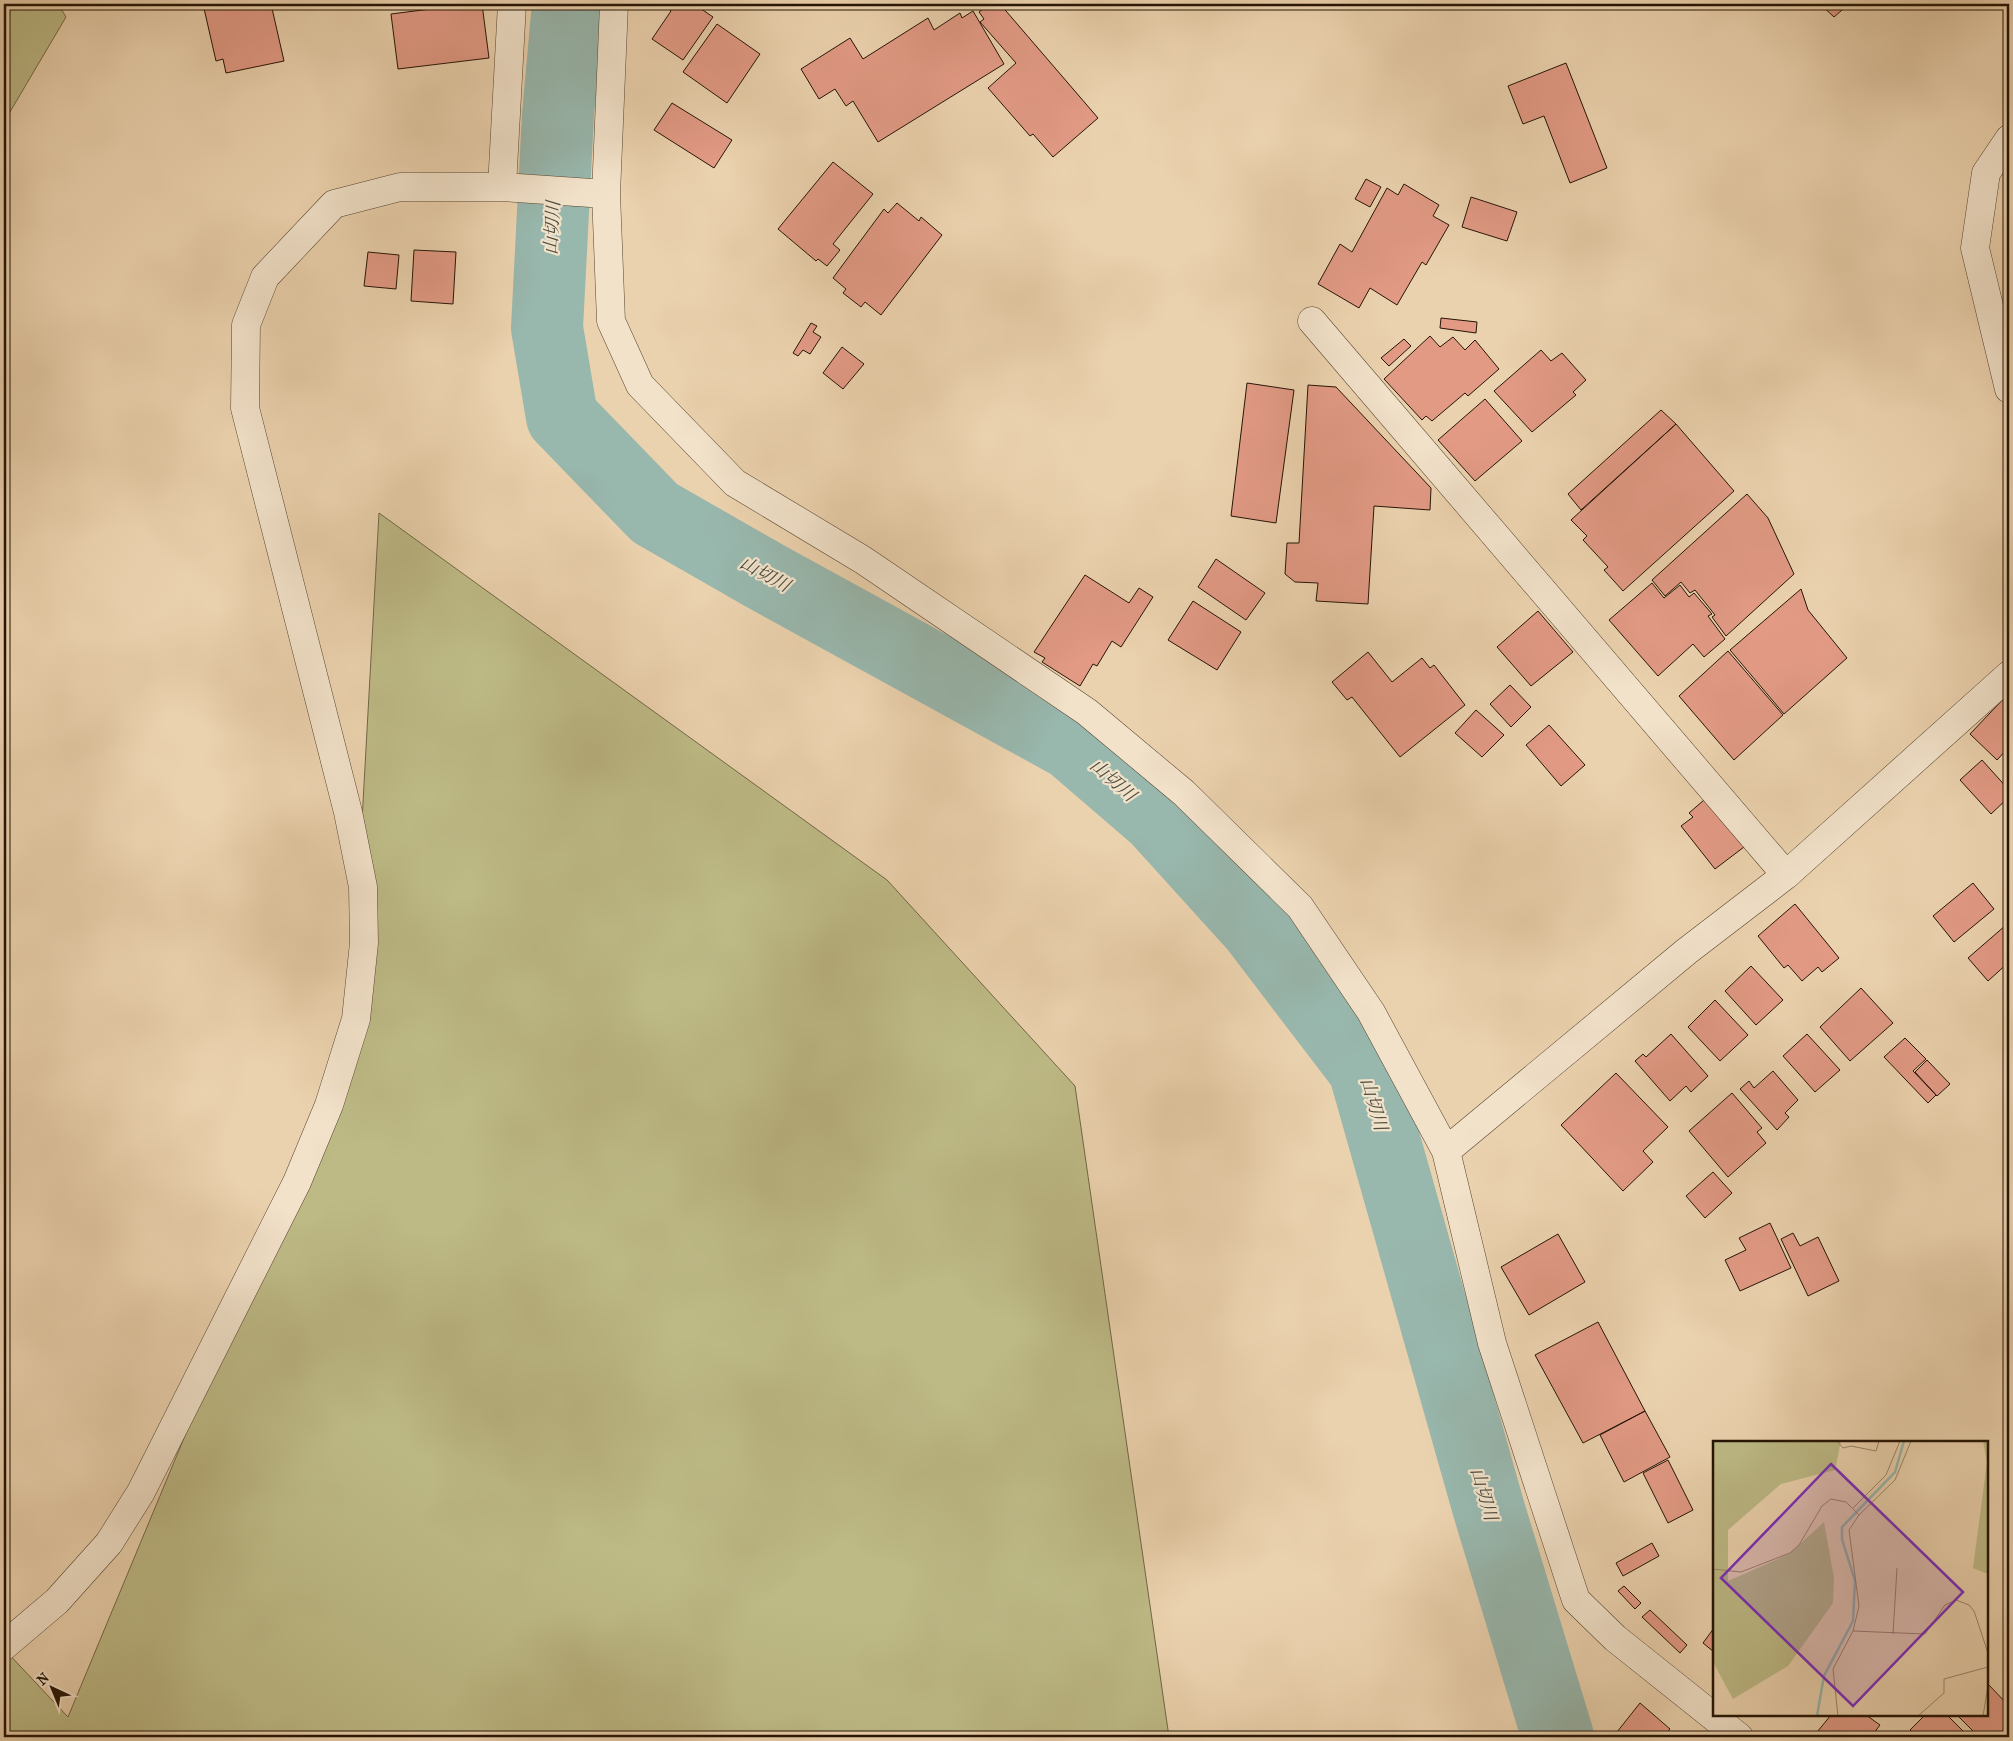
<svg xmlns="http://www.w3.org/2000/svg" width="2013" height="1741" font-family="'IM FELL French Canon','Noto Serif JP',serif">
<style>
.green{fill:#bdba86;stroke:#716746}
.lines{fill:none;stroke-linecap:round;stroke-linejoin:round}
.river{stroke:#98b7ad;stroke-width:72}
.building{fill:#e29a85;stroke:#251405}
.minor-casing{stroke:#56442f;stroke-width:29}
.minor{stroke:#f2e2ca;stroke-width:28}
.labels{text-anchor:middle;stroke-width:4.5;stroke-linejoin:round;paint-order:stroke}
.water-label{font-size:18px;font-style:italic;fill:#4d4d40;stroke:#f2e2ca}
.inset-river{fill:none;stroke:#98b7ad;stroke-width:2.5}
.inset-road{fill:none;stroke:#9c866a;stroke-width:1}
.view{fill:#7b2cbf;fill-opacity:0.15;stroke:#7b2cbf;stroke-width:2.5}
.inset-edge{fill:none;stroke:#251405;stroke-width:2.5}
</style>
<rect width="100%" height="100%" fill="#ebd2ae"/>
<filter id="stains"><feTurbulence type="fractalNoise" baseFrequency=".004" numOctaves="4"/><feColorMatrix values="0 0 0 0 .2 0 0 0 0 .09 0 0 0 0 .02 0 0 0 .5 -.17"/></filter>
<radialGradient id="worn" r=".72"><stop offset=".6" stop-color="#630" stop-opacity="0"/><stop offset="1" stop-color="#630" stop-opacity=".3"/></radialGradient>
<path class="green" d="M4 4H58L66 17 4 122Z
M379 513 887 880 1075 1086 1169 1737H4V1649L68 1717 350 1039Z"/>
<g class="lines">
<path class="river" d="M568 4 558 115 547 328 562 417 655 513 765 576 1071 744 1157 818 1254 925 1364 1069 1489 1510 1558 1737"/>
</g>
<path class="building" d="M203 4H271L284 61 226 73 223 59 216 61Z
M470 4H482L489 58 398 69 391 14Z
M671 4H694L713 17 683 60 652 39 671 11 668 8Z
M989 4H992L995 7 1000 4 1098 118 1053 157 1033 134 1030 136 988 88 1016 63 980 22 984 19 979 12Z
M1820 4H1849L1834 17Z
M973 11 1004 64 878 142 853 101 846 106 835 89 819 99 801 69 850 38 863 59 928 18 934 30 960 13 962 18Z
M717 24 760 54 727 103 683 72Z
M1566 63 1607 168 1570 183 1544 116 1523 124 1508 86Z
M672 103 732 140 714 168 654 130Z
M833 162 873 194 833 244 840 250 827 266 818 259 816 261 778 229Z
M1366 179 1381 187 1370 207 1355 199Z
M1404 184 1439 205 1433 216 1449 225 1426 265 1422 262 1397 305 1370 288 1359 308 1318 284 1340 244 1352 252 1387 188 1398 195Z
M1471 197 1517 212 1507 241 1462 227Z
M897 203 919 221 921 217 942 235 881 315 865 302 861 307 843 293 846 289 833 278 884 209 888 213Z
M414 250 456 252 453 304 411 301Z
M368 252 399 255 396 289 364 286Z
M1441 318 1477 322 1476 333 1440 328Z
M811 323 817 326 813 332 821 337 810 354 803 350 798 356 793 353Z
M1430 336 1440 347 1453 337 1465 350 1475 340 1499 369 1468 396 1465 393 1432 421 1426 416 1422 420 1384 379Z
M1404 339 1411 346 1389 366 1381 358Z
M842 347 864 364 843 389 823 373Z
M1541 350 1551 361 1562 353 1586 380 1573 392 1576 395 1532 432 1494 391Z
M1247 383 1294 390 1276 523 1231 516Z
M1308 385 1336 387 1431 488 1430 510 1374 506 1368 604 1316 601 1318 583 1295 582 1285 574 1287 543H1299Z
M1485 399 1522 441 1475 481 1438 440Z
M1661 410 1676 424 1581 510 1568 494Z
M1676 424 1734 491 1623 591 1604 570 1608 567 1583 540 1587 536 1571 520Z
M1747 494 1768 518 1794 574 1726 636 1712 617 1715 615 1695 590 1690 593 1681 582 1665 596 1652 580Z
M1216 559 1265 593 1246 620 1198 587Z
M1085 575 1129 603 1139 588 1153 597 1121 647 1112 641 1097 666 1093 664 1080 686 1042 662 1045 658 1034 652Z
M1652 583 1664 598 1680 585 1689 597 1694 593 1712 614 1708 616 1725 639 1704 657 1693 644 1658 676 1609 620Z
M1801 589 1808 610 1847 658 1784 714 1730 650Z
M1193 601 1241 632 1217 670 1168 640Z
M1538 611 1573 652 1531 686 1497 647Z
M1728 651 1783 715 1734 760 1679 696Z
M1368 652 1392 682 1422 658 1430 668 1434 665 1465 705 1400 757 1352 697 1347 700 1332 682Z
M1510 685 1531 707 1511 727 1490 704Z
M2009 693V747L1997 760 1970 734Z
M1476 710 1504 735 1482 757 1455 733Z
M1549 725 1585 765 1561 786 1526 745Z
M1982 760 2009 790V797L1991 814 1960 780Z
M1704 800 1744 847 1715 869 1681 826 1693 817 1689 813Z
M1973 883 1994 909 1954 942 1933 916Z
M1795 904 1839 958 1822 972 1818 967 1802 981 1788 965 1784 968 1758 936Z
M2006 925 2009 929V962L1988 981 1968 958Z
M1751 966 1783 1000 1756 1025 1725 991Z
M1861 988 1893 1023 1850 1061 1820 1027Z
M1715 1000 1748 1035 1720 1061 1688 1027Z
M1671 1034 1708 1076 1691 1092 1686 1086 1670 1101 1635 1061 1643 1054 1646 1057Z
M1807 1034 1840 1070 1815 1092 1783 1056Z
M1905 1038 1926 1059 1913 1071 1936 1095 1928 1103 1884 1057Z
M1927 1060 1950 1084 1937 1096 1915 1072Z
M1773 1071 1798 1100 1785 1113 1789 1117 1777 1130 1740 1089 1749 1081 1754 1088Z
M1616 1073 1668 1127 1643 1151 1653 1162 1623 1191 1561 1125Z
M1732 1093 1762 1128 1757 1132 1766 1143 1728 1177 1689 1131Z
M1713 1172 1732 1193 1705 1218 1686 1196Z
M1770 1223 1791 1268 1740 1291 1725 1260 1746 1250 1739 1238Z
M1793 1233 1800 1246 1818 1237 1839 1281 1808 1296 1781 1239Z
M1558 1234 1585 1282 1529 1315 1501 1267Z
M1598 1322 1645 1411 1583 1443 1535 1355Z
M1645 1411 1670 1457 1624 1482 1600 1435Z
M1668 1460 1693 1510 1668 1523 1643 1473Z
M1652 1543 1659 1556 1623 1576 1616 1563Z
M1624 1586 1641 1603 1635 1609 1618 1591Z
M1650 1610 1687 1645 1680 1653 1642 1617Z
M1714 1628V1652L1703 1643Z
M1987 1683 2009 1706V1737H1979L1957 1715H1987Z
M1640 1703 1670 1729 1663 1737H1613Z
M1831 1715H1866L1880 1725 1871 1737H1813Z
M1925 1715H1947L1969 1737H1917L1910 1730Z"/>
<g class="lines">
<g class="minor-casing">
<path id="minor" d="M614 4 606 194 611 321 640 385 735 483 863 560 1087 712 1184 793 1300 907 1371 1012 1446 1151 1492 1343 1576 1600 1615 1638 1739 1737
M2009 139 1986 173 1975 248 2009 389
M502 187 512 4
M1312 321 1786 875
M1446 1151 1687 951 1786 875 2009 675
M4 1646 57 1601 109 1543 141 1492 297 1182 329 1105 356 1019 364 943 363 887 348 812 245 408 246 325 265 277 334 204 400 187H502L606 194"/>
</g>
<use href="#minor" class="minor"/>
</g>
<g class="labels">
<g class="water-label">
<text transform="translate(552 228) rotate(-87)" y="6">山切川</text>
<text transform="translate(765 574) rotate(29)" y="6">山切川</text>
<text transform="translate(1113 780) rotate(41)" y="6">山切川</text>
<text transform="translate(1374 1104) rotate(74)" y="6">山切川</text>
<text transform="translate(1484 1494) rotate(74)" y="6">山切川</text>
</g>
</g>
<g transform="translate(1713 1441)">
<rect width="275" height="275" fill="#ebd2ae"/>
<path d="M0 0H128L122 29 68 43 15 89V140L76 113 111 81 121 137 120 162 75 225 20 258 0 221ZM270 0H275V133L260 127 274 21Z" fill="#bdba86"/>
<path class="inset-river" d="M104 275 111 235 140 180 142 140 129 98V86L182 31 191 0"/>
<path class="inset-road" d="M124 0 130 7 138 5 163 10 166 0M140 67 173 34 187 0M0 128 28 131 77 112 86 104 109 65 118 58 133 61 146 74M140 190 212 193 232 164 243 159 256 164 261 170 275 212M180 193 184 127M125 275 120 228 140 190 146 165 136 89 146 74 182 39 198 0M205 275 231 252V238L275 226M270 275 275 245"/>
<path class="view" d="M118 23 250 151 140 265 8 137Z"/>
<rect width="275" height="275" class="inset-edge"/>
</g>
<rect width="2013" height="1741" fill="none" stroke="#ebd2ae" stroke-width="20"/>
<rect x="5" y="5" width="2003" height="1731" fill="none" stroke="#251405" stroke-width="2.5"/>
<rect x="10" y="10" width="1993" height="1721" fill="none" stroke="#251405"/>
<g transform="translate(52 1688) rotate(316)" stroke="#f2e2ca" stroke-width="4" paint-order="stroke">
<path d="M0-4L9 19L0 12L-9 19Z" fill="#251405"/>
<text y="-8" font-size="14" font-weight="bold" text-anchor="middle" fill="#251405">N</text>
</g>
<rect width="100%" height="100%" filter="url(#stains)"/>
<rect width="100%" height="100%" fill="url(#worn)"/>
</svg>
